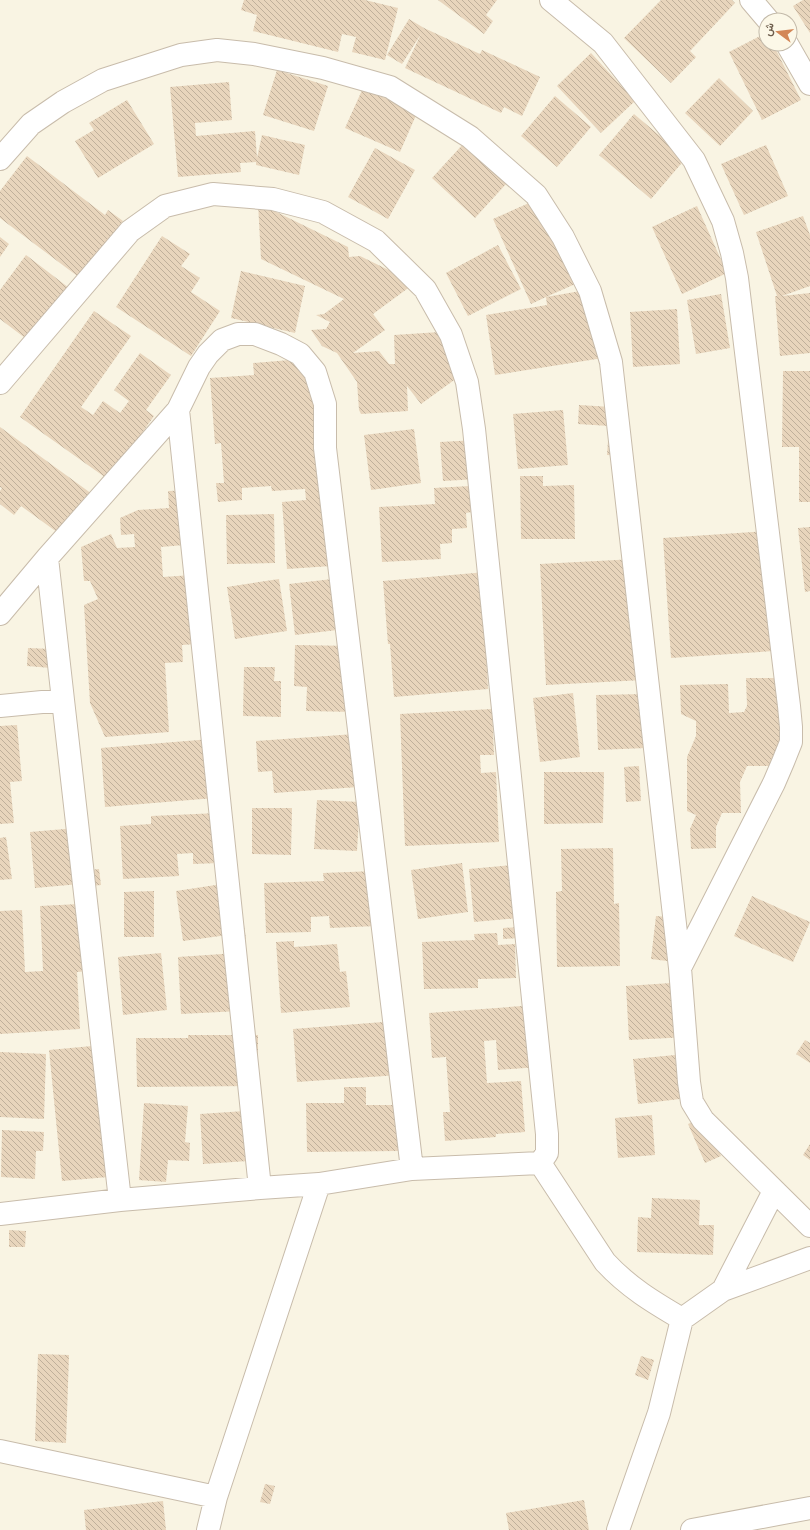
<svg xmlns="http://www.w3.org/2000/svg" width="810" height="1530" font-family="Cabin,Vazirmatn,sans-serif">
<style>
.building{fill:url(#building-back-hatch)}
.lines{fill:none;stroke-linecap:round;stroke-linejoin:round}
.minor-casing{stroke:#c8bcab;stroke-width:24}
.minor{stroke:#fff;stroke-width:22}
</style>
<defs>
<pattern id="building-back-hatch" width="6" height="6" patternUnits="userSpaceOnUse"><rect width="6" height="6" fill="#e8d5bc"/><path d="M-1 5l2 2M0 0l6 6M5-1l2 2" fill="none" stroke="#c0b09b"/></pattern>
</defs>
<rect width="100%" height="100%" fill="#f9f4e3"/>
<path class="building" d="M244 0H365L398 8 385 60 352 52 356 37 342 34 338 52 253 31 257 15 241 10Z
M438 0H497L486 15 493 21 484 34Z
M661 0H732L735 3 690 51 696 57 671 83 624 38Z
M803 0H810V33L793 6Z
M409 19 424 28 480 54 482 50 540 77 522 116 504 107 501 113 405 68 421 34 402 64 387 55Z
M766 33V44H773L801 100 762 120 729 52Z
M591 53 635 101 601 133 557 86Z
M277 70 328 86 314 131 263 115Z
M719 78 753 111 720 146 685 113Z
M229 82 232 120 195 123 196 136 255 131 257 158 262 135 305 145 299 175 256 165V162L240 163 241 172 178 177 170 87Z
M363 88 417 113 400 152 345 128Z
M555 96 591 127 557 167 521 136Z
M127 100 154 144 98 178 75 141 94 130 89 123Z
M634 114 686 158 651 199 599 155Z
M464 143 507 183 475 218 432 178Z
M766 145 788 196 744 215 721 164Z
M375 148 415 170 388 219 348 197Z
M27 156 105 215 108 210 123 221 80 278 0 218V191Z
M545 196 582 281 546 297 592 289 603 358 495 375 486 315 547 305 546 297 531 304 493 219Z
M258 203 348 247 349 257 360 256 415 283 373 314 385 330 353 353 379 351 389 364H395L394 335 440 332 457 378 421 404 407 386 408 411 361 414 359 410 357 382 337 353 322 346 311 330 326 329 330 322 316 315 324 314 344 299 261 259Z
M697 206 727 273 682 294 652 227Z
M803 216 810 235V286L782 296 810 293V353L780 356 775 296H777L756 232Z
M162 236 190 254 181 266 200 278 191 292 220 311 191 356 116 307Z
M0 237 9 244 0 257Z
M498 245 521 289 468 316 446 273Z
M26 255 73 291 33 344 0 319V290Z
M241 271 305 286 295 333 231 318Z
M721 294 730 348 696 354 687 300Z
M677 309 680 364 633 367 630 312Z
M94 311 131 336 81 407 93 415 103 401 120 413 129 401 114 390 140 353 171 375 146 410 154 416 109 480 20 417Z
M314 358 346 565 287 569 282 502 306 500 305 489 272 491 271 486 242 488V500L218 502 216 483H224L221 443 215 444 210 378 254 375 253 363Z
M783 371H810V502H799V447H782Z
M579 405 628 408 626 456 607 455 609 426 578 424Z
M563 410 568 465 518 469 513 414Z
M0 427 92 494 61 535 21 506 14 515 0 504V491L2 488 0 487Z
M414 429 421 483 371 490 364 435Z
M476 440 479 479 443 481 440 442Z
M520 476H543V486L574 485 575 539H521Z
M470 486 472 512 466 513 467 528 452 529V543L440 544 441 559 382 562 379 507 435 504 434 488Z
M193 490 196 544 161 547 163 577 192 575 197 644 182 645 183 662 165 663 169 732 105 737 90 703 84 605 98 599 90 581H84L81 547 111 534 117 548 135 547 134 534 121 535 120 518 138 510 169 508 168 491Z
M274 514 275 563 227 564 226 515Z
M810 527V591L805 592 798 528Z
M766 531 774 651 671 658 663 538Z
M635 559 644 680 546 685 540 564Z
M486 572 497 620H505L507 651 486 653 488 689 394 697 390 644H388L383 581Z
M341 578 346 629 295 635 289 584Z
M279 579 287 631 235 639 227 587Z
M295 645 355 646 353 712 306 711 307 687 294 686Z
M28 648 52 649 51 668 27 666Z
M244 667H275L274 681H281V717L243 716Z
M746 678H779L781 766H747L740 782 741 813H722L716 827V848L691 849 690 829 696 815 687 811V757L696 736V721L681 714 680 685 728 684 729 713 744 712 747 706Z
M573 693 580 757 540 762 533 698Z
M644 694 646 748 598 750 596 695Z
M492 709 494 755H480L481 773 496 772 499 842 405 846 400 714Z
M17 725 22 781 10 782 14 823 0 824V726Z
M369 733 373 786 274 793 272 771 258 772 256 741Z
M223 738 227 797 105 807 101 748Z
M639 766 641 801 626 802 624 767Z
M544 772H604L603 823 544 824Z
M317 800 360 802 357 851 314 849Z
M252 808H292L291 855 252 854Z
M218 813 220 863 193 864V853L177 854 179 876 123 879 120 826 151 824V816Z
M76 828 80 884 35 888 30 832Z
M6 837 12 879 0 880V838Z
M613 848 614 904 619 903 620 966 557 967 556 892 562 891 561 849Z
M462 863 468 912 418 919 411 870Z
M514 865 518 918 474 922 469 869Z
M99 869 101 885 82 887 80 871Z
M375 871 377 926 330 928 329 916 311 917V932L266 933 264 883 324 881 323 873Z
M229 883 235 926 244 925 246 939 229 941 228 935 183 941 176 891Z
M154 891V937H124V892Z
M752 896 810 922 793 962 734 936Z
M98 903 101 970 77 972 80 1029 0 1034V911L22 910 25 972 43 971 40 906Z
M656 916 680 918 675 962 651 959Z
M518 927 519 938 503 939V928Z
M497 933 498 945 515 944 516 978 478 979V988L424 989 422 942 475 940 474 934Z
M294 941V947L337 944 340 972 346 971 350 1007 281 1013 276 942Z
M161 953 167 1010 123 1015 118 957Z
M237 953 240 1011 181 1014 178 957Z
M686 982 689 1037 629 1040 626 986Z
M535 1005 539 1067 498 1070 496 1040 484 1041 487 1083 521 1081 525 1132 496 1134V1137L445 1141 443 1112H450L446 1057 432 1058 429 1013Z
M396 1021 399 1075 297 1082 293 1029Z
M188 1035H258V1086L137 1087 136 1038H188Z
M805 1040 810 1043V1063L796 1054Z
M92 1046 120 1176 62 1181 49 1050Z
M0 1052 46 1054 44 1119 0 1117Z
M675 1055 680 1099 638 1104 633 1059Z
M344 1087H366V1105H399V1151L307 1152 306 1103H344Z
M144 1103 188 1106 185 1142 190 1143 189 1161 168 1160 166 1182 139 1180Z
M259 1110 263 1160 203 1164 200 1114Z
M652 1115 655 1155 618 1158 615 1118Z
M704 1117 721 1156 705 1163 688 1124Z
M2 1130 44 1132 43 1151H36L35 1179 1 1177Z
M810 1144V1160L803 1155Z
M652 1198 700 1200 699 1225H714L713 1255 637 1252 638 1217 651 1218Z
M9 1230 26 1231 25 1247H9Z
M38 1354 69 1355 66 1443 35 1441Z
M641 1356 654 1360 648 1380 635 1375Z
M265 1484 275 1486 270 1504 260 1502Z
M584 1500 589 1530H509L506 1513Z
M163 1501 166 1530H86L84 1510Z"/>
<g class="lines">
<g class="minor-casing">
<path id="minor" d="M551 0 603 43 694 160 723 221 732 253 737 278 789 706 791 727V742L783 762 774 783 680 968
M751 0 768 20
M787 44 810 84
M0 159 31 124 63 102 103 80 181 55 217 50 254 54 323 68 390 87 470 137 536 195 563 237 590 291 611 362 680 968 689 1082 692 1102 703 1120 810 1226
M0 383 130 231 165 206 213 194 273 199 323 212 376 241 425 289 451 335 467 382 474 429 547 1134V1153L540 1163
M178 410 260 1188 319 1184
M47 558 63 700
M0 614 47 558 178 410 199 367 208 354 222 340 238 334H255L281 344 300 354 315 372 325 404V448L412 1169
M0 706 63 700 120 1200
M0 1214 120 1200 260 1188
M723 1290 774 1191
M0 1451 216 1497
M208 1530 216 1497 319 1184 412 1169 540 1163 605 1262C628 1287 653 1302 682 1319
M618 1530 659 1413 682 1319 723 1290 810 1258
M692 1530 810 1508"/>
</g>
<use href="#minor" class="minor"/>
</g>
<g transform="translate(778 32) rotate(285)"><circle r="19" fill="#fcf8e8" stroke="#c3baaa"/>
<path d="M0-3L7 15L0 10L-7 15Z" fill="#d38757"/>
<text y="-6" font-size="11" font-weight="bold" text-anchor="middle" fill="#6d5d4c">ش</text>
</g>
</svg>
